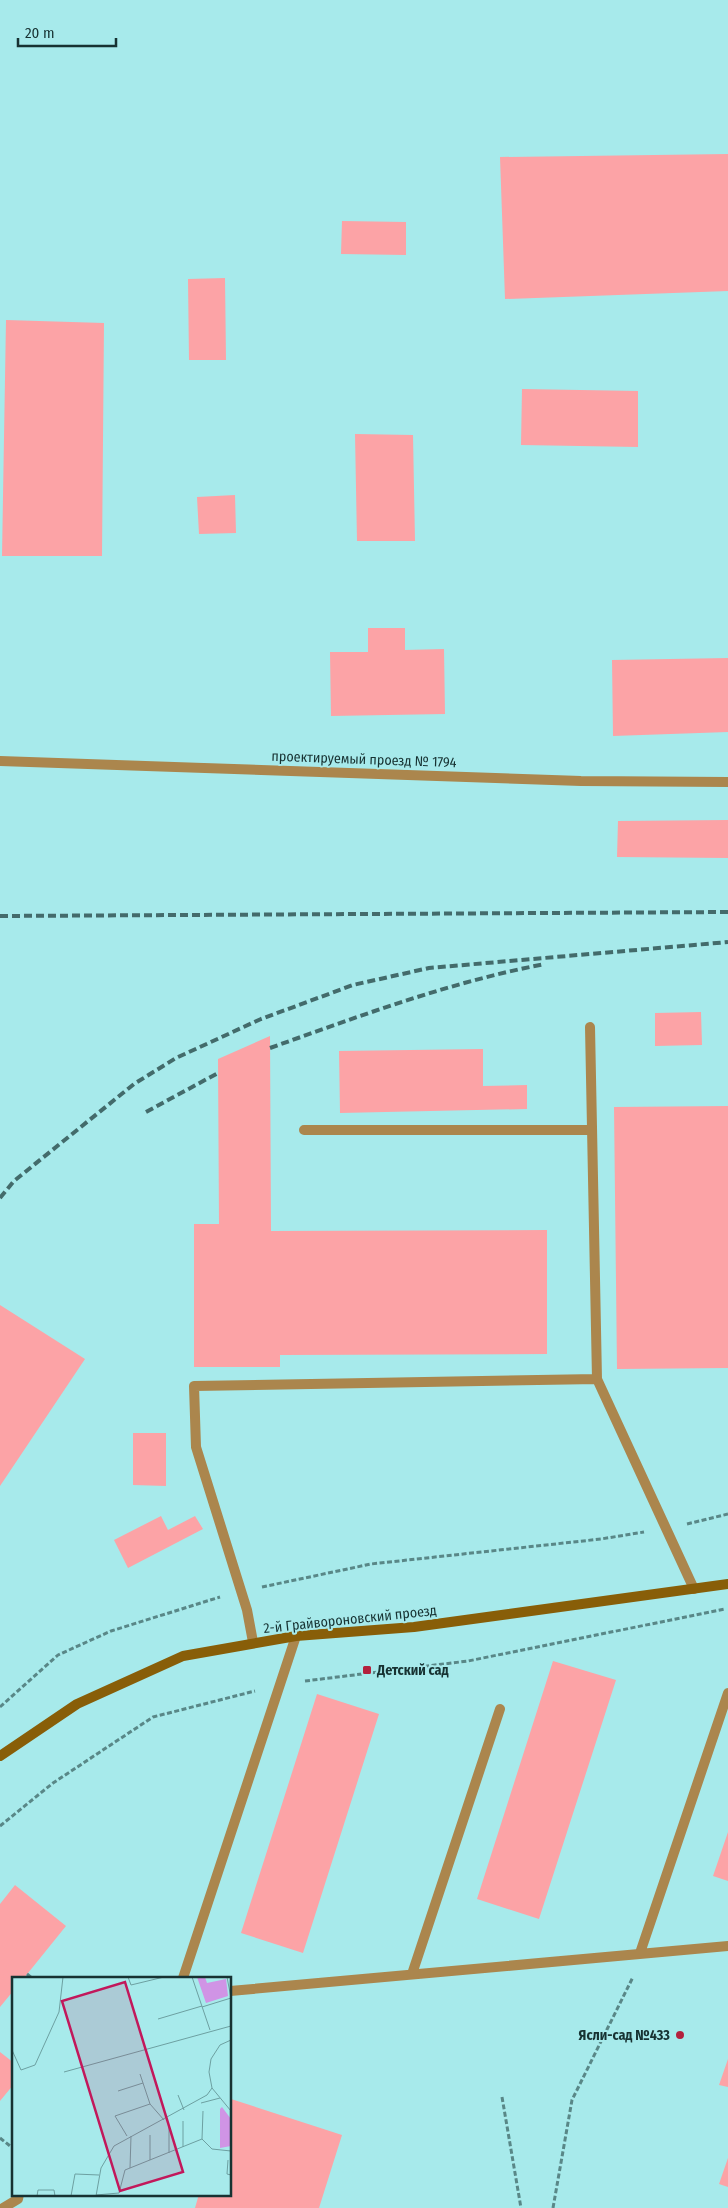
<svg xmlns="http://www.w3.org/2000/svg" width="728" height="2208" font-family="'Fira Sans Condensed',sans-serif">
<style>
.building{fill:#fca3a6}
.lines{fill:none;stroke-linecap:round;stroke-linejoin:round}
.path{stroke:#598787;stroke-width:3;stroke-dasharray:5 2.5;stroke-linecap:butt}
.service{stroke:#ab864d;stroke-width:10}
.minor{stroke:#ab864d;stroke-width:10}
.secondary{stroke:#885e08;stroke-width:10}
.rail{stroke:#436b6b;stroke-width:4;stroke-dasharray:8 4;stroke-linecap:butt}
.poi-dot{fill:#b3213d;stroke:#a7eaeb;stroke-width:2}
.labels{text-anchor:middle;stroke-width:4;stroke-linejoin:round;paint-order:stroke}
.street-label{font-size:14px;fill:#173232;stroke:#a7eaeb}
.poi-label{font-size:14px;font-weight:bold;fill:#173232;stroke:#a7eaeb;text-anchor:start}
.inset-road{fill:none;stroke:#6da0a1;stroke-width:1}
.view{fill:#c2185b;fill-opacity:0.15;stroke:#c2185b;stroke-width:2.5}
.inset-edge{fill:none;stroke:#173232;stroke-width:2.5}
</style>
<rect width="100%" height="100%" fill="#a7eaeb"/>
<path class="building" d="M728 154V291L505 299 500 157Z
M342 221 406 222V255L341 254Z
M225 278 226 360H189L188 279Z
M6 320 104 323 102 556H2Z
M522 389 638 391V447L521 445Z
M355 434 413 435 415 541H357Z
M235 495 236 533 199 534 197 497Z
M368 628H405V650L444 649 445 714 331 716 330 652H368Z
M728 658V732L613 736 612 660Z
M728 820V858L617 857 618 821Z
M701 1012 702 1045 655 1046V1013Z
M270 1036 271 1231 547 1230V1354L280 1355V1367H194V1224H219L218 1059Z
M483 1049V1086L527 1085V1109L340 1113 339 1051Z
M728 1106V1368L617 1369 614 1107Z
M0 1305 85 1359 0 1486Z
M133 1433H166V1486L133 1485Z
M161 1516 168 1530 195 1516 203 1529 128 1568 114 1540Z
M553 1661 616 1680 539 1919 477 1899Z
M317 1694 379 1714 303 1953 241 1933Z
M728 1832V1881L713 1876Z
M15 1885 66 1926 24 1978H14V1990L0 2007V1904Z
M0 2052 14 2063V2084L0 2101Z
M728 2059V2087L719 2085Z
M231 2099 342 2135 319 2208H195L199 2194H230Z
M728 2158V2187L719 2184Z"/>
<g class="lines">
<path class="path" d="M687 1524 728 1514
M262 1587 371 1564 601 1539 644 1532
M305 1681 468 1661 725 1609
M0 1707 58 1655 111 1631 220 1597
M0 1826 53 1783 153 1717 255 1691
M27 1974 32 1978
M502 2097 521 2208
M0 2138 14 2149
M553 2208 572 2100 633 1977"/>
<path class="service" d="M304 1130H592
M597 1379 694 1589
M253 1642 247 1610 196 1447 194 1386 597 1379 590 1027
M640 1953 728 1693
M412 1974 500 1709
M183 1978 296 1636
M230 1991 728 1946
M3 2208 18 2199 19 2194"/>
<path class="minor" d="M0 761 581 781 728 782"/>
<path class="secondary" d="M0 1756 77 1704 183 1656 296 1636 414 1627 728 1584"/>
<path class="rail" d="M0 916 728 912
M270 1048C360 1016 450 982 545 964
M146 1112 218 1073
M0 1198 14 1181 134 1084 176 1058 261 1019 353 985 429 968 728 942"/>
</g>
<g class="poi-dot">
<rect x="362" y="1665" width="10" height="10" rx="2.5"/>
<circle cx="680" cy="2035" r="5"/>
</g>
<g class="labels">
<g class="street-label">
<text transform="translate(364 759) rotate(2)" y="5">проектируемый проезд № 1794</text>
<text transform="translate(350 1619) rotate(-6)" y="5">2-й Грайвороновский проезд</text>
</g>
<g class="poi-label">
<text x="377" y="1675">Детский сад</text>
<text x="670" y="2040" text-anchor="end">Ясли-сад №433</text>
</g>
</g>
<g transform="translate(12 1977)">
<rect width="219" height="219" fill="#a7eaeb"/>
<path d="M185 0H193L195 6 214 2 216 19 194 26ZM210 130 219 142V169L208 171V132Z" fill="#d094e5"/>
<path class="inset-road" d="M116 0 119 8 152 0M180 0 198 53M215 0 219 21M190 30 219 21M146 42 190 29M0 73 9 93 23 88 47 35 51 0M52 95 219 49M200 111 219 134M106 114 131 106M166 118 172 133M189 126 208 121M138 127 152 143M115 159 103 139 138 127 128 97M190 162 191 134M171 170V144M157 176V149M138 183V158M216 183 215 197 219 198M118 191 119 159M84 218 107 216 113 193 190 162 200 172 219 174M25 219 26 213H42L43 219M59 219 63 197 87 198M84 219 89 191 102 169 195 118 200 111 197 95 199 82 208 68 219 63"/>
<path class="view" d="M113 5 171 195 108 214 50 24Z"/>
<rect width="219" height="219" class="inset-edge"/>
</g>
<path d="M18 38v8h98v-8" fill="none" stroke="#173232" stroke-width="2.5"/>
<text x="25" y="38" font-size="15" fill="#173232" stroke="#a7eaeb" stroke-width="4" paint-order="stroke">20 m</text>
</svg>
